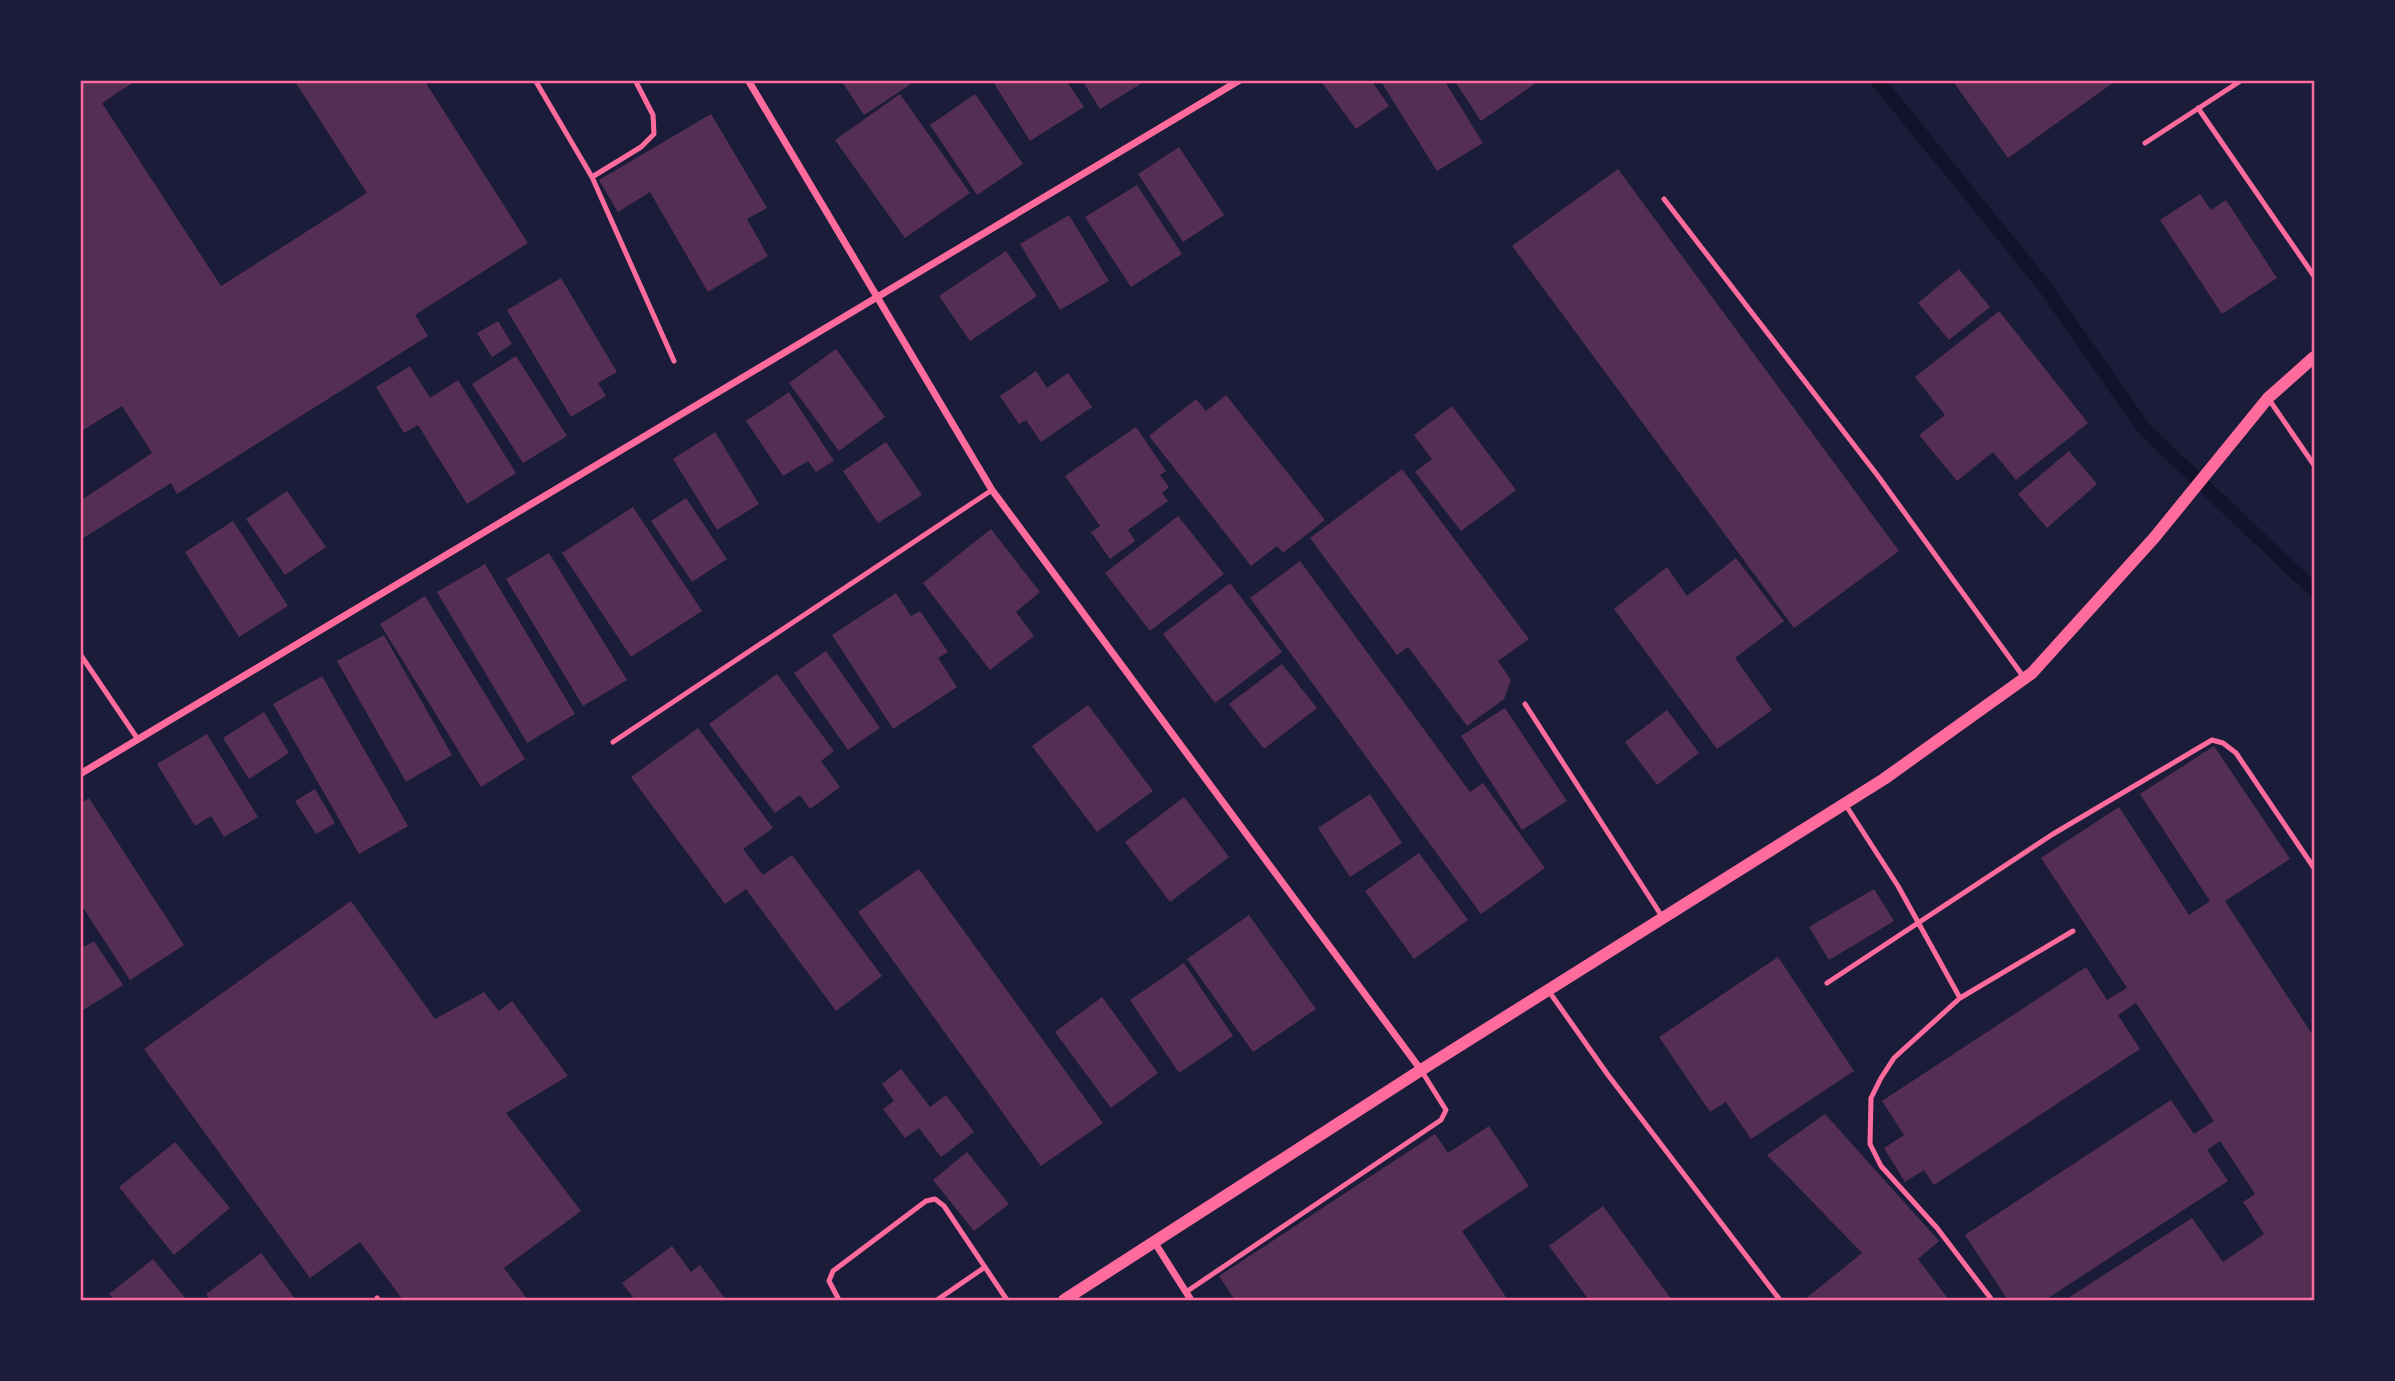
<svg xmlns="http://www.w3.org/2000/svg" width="2395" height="1381" font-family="Jost,sans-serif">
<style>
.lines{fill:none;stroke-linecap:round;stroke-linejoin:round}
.stream{stroke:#12122b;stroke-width:14}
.building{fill:#542f53}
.service{stroke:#ff6b9d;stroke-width:5}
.minor{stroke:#ff6b9d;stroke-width:7}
.tertiary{stroke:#ff6b9d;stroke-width:12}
.neatline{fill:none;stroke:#ff6b9d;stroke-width:2.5}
</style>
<rect width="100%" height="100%" fill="#1b1b3a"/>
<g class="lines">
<path class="stream" d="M1877 80 2042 283 2145 430 2314 590"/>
</g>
<path class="building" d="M80 80H137L102 103 221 286 367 193 294 80H424L528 243 415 315 428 336 177 494 171 483 80 540V501L152 453 122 406 80 432Z
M841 80H908L911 84 864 115Z
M992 80H1066L1084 107 1030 141Z
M1082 80H1147L1100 109Z
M1320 80H1371L1389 106 1356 129Z
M1380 80H1444L1483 143 1437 171Z
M1454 80H1534L1536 83 1481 121Z
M1952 80H2117L2008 158Z
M900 94 970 193 905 238 835 140Z
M975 94 1023 164 977 195 930 125Z
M711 114 767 208 747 219 768 256 708 292 650 192 618 212 599 180Z
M1179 147 1224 215 1183 242 1138 174Z
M1618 169 1899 551 1794 628 1512 246Z
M1137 185 1182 254 1131 287 1085 217Z
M2200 194 2211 210 2226 200 2277 278 2222 314 2160 220Z
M1069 215 1109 281 1060 310 1020 244Z
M1006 251 1037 296 970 341 939 296Z
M1959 269 1990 307 1949 340 1918 303Z
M561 278 617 372 598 383 606 396 571 417 507 310Z
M1999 311 2088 423 2016 480 1993 452 1957 481 1919 435 1945 415 1915 377Z
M498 321 512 344 492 357 477 333Z
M836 349 885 417 839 451 789 383Z
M516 356 567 436 523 463 472 384Z
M410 366 430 398 458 380 516 473 467 504 418 425 404 433 376 387Z
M1036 371 1047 388 1068 373 1092 407 1041 442 1026 420 1019 424 1000 396Z
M789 392 834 461 816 472 808 461 783 476 746 421Z
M1226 395 1325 520 1283 553 1277 546 1251 566 1149 436 1196 399 1206 411Z
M1452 406 1516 490 1461 531 1415 472 1432 459 1414 435Z
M1136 427 1166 471 1160 475 1169 487 1162 493 1168 501 1128 530 1135 541 1110 559 1091 532 1100 526 1065 476Z
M715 432 759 504 717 530 673 459Z
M886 442 922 495 878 523 843 471Z
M2069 451 2097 484 2047 528 2018 494Z
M1402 469 1529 639 1498 661 1511 680 1504 699 1467 726 1408 647 1397 655 1310 538Z
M287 491 326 547 285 575 246 519Z
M686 498 727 559 692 582 651 521Z
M633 507 702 611 631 657 562 553Z
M1178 516 1224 574 1150 631 1105 573Z
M233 521 288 606 239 637 185 552Z
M991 529 1040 592 1016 612 1034 636 990 670 923 583Z
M549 553 627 680 583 706 506 579Z
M1736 558 1784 621 1735 658 1772 710 1717 749 1614 609 1667 567 1687 596Z
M1300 561 1470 792 1483 783 1545 868 1481 914 1250 598Z
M485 564 575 714 527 743 437 592Z
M1230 583 1282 652 1215 703 1163 634Z
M896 593 911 616 920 611 948 652 938 658 957 687 893 729 832 635Z
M425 596 525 759 481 787 380 624Z
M384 635 452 755 406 782 337 661Z
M826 651 880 728 848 750 794 673Z
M1282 664 1317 708 1264 749 1229 704Z
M777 674 834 751 821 761 840 787 810 809 800 795 775 813 709 724Z
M322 676 408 826 359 854 273 704Z
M1088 705 1153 791 1097 832 1032 746Z
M1505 708 1567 801 1522 830 1461 736Z
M1667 710 1699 753 1657 785 1625 742Z
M264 712 289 753 249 779 223 738Z
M698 728 773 828 743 849 763 875 792 855 882 976 836 1011 746 889 725 904 631 777Z
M207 734 258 817 224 837 211 816 195 826 157 764Z
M2214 746 2290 859 2225 901 2314 1037V1297L2308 1300H2065L2192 1218 2223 1262 2264 1234 2243 1202 2255 1194 2220 1141 2207 1150 2228 1181 2045 1300H2008L1965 1235 2171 1100 2194 1134 2214 1121 2136 1003 2118 1015 2140 1049 1934 1185 1924 1170 1905 1182 1884 1148 1904 1135 1882 1101 2086 967 2107 1000 2127 988 2041 858 2119 807 2189 915 2210 901 2140 794Z
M315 789 335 823 316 834 295 801Z
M1370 794 1402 843 1350 877 1318 828Z
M1184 797 1229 857 1170 902 1125 842Z
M89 798 184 945 130 980 80 903V804Z
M1419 853 1468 920 1414 959 1365 891Z
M919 869 1103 1123 1041 1166 858 912Z
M1874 889 1894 921 1829 960 1809 927Z
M351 901 435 1019 484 992 499 1011 512 1001 568 1076 506 1113 581 1211 504 1268 528 1300H403L360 1242 310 1278 144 1049Z
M1249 915 1316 1009 1253 1052 1187 959Z
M94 941 123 985 80 1012V949Z
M1778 957 1854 1071 1751 1139 1726 1102 1710 1112 1659 1037Z
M1184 963 1233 1036 1179 1073 1130 1000Z
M1102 997 1158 1073 1111 1108 1055 1032Z
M901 1069 930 1107 946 1095 974 1132 941 1157 919 1128 905 1138 883 1109 894 1101 882 1084Z
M1825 1114 1939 1241 1918 1259 1949 1300H1804L1862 1253 1767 1155Z
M1489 1126 1529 1186 1462 1231 1508 1300H1235L1219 1276 1435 1134 1448 1153Z
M175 1142 230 1208 174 1255 119 1187Z
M967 1152 1009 1204 974 1231 933 1180Z
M1603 1206 1672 1300H1589L1549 1246Z
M672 1246 691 1272 700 1265 726 1300H635L622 1283Z
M261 1253 296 1300H210L206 1294Z
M153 1259 187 1300H114L109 1294Z"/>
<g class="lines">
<path class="service" d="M535 80 592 177 674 361
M2198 108 2314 276
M2145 143 2242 80
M592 177 641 147 654 134 653 115 635 80
M1664 199 1878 476 2025 679
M2268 398 2314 465
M80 654 137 738
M1525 704 1663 918
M613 742 992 490
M1845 804 1898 886 1960 998 1894 1058 1881 1078 1871 1098 1870 1144 1881 1166 1937 1228 1992 1300
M1827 983 2053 834 2212 740 2223 743 2236 753 2314 868
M1548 990 1608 1075 1780 1300
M1960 998 2073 931
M1186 1292 1441 1120 1446 1110 1421 1070
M377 1298 379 1300
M839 1300 829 1281 833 1271 926 1201 935 1199 944 1206 1007 1300
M937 1300 985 1267"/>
<path class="minor" d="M748 80 992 490 1421 1070
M80 774 1240 80
M1155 1243 1191 1300"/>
<path class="tertiary" d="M1064 1300 1421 1070 1884 779 2032 673 2154 538 2268 398 2314 357"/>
</g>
<rect width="2395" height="1381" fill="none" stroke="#1b1b3a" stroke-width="164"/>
<rect x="82" y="82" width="2231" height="1217" class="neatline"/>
</svg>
